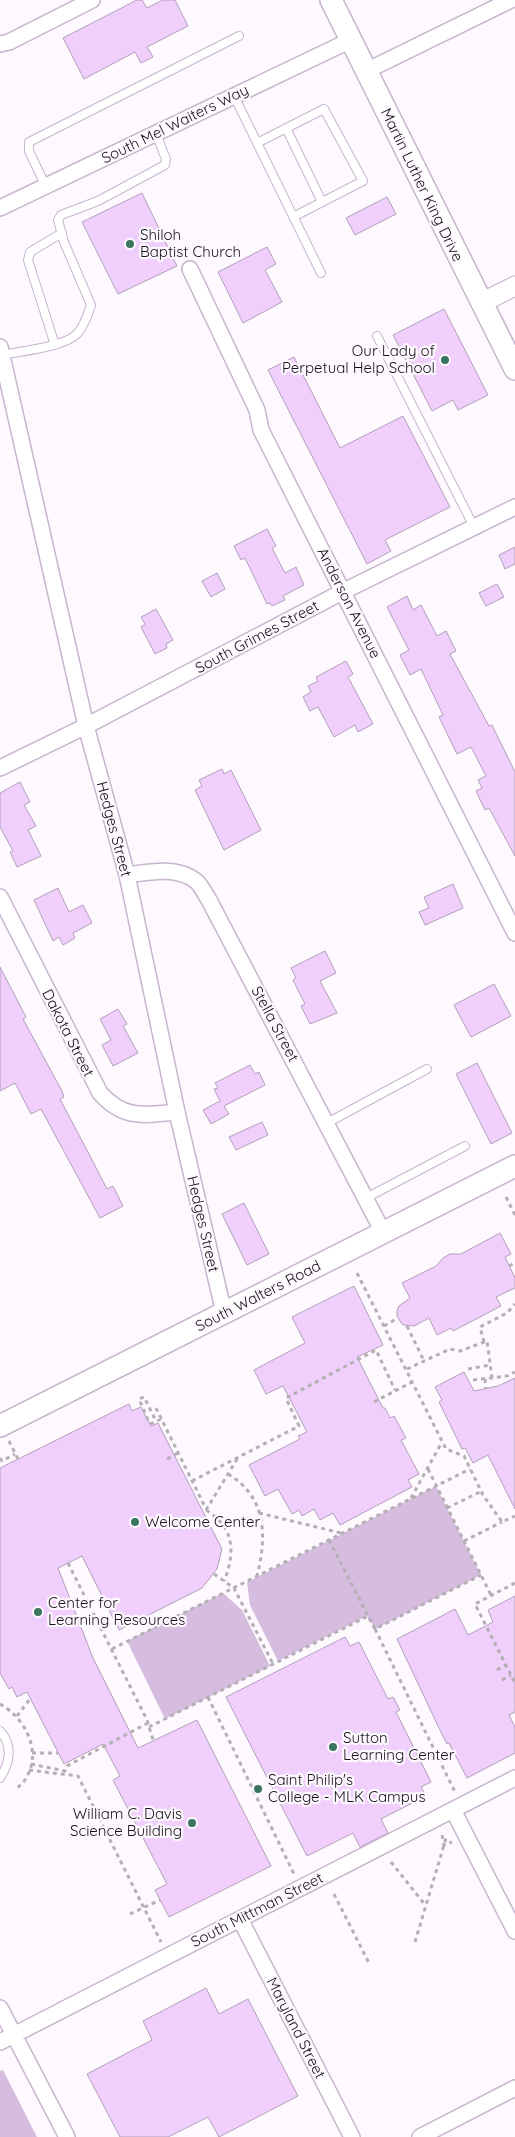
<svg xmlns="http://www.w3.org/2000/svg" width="515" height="2137" font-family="Quicksand,sans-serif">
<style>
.green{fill:#d6bcdf}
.building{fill:#f0cffc;stroke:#b29fb9}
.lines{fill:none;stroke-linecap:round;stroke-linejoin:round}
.service-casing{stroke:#c7b4ce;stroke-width:10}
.minor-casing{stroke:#c7b4ce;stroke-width:18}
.tertiary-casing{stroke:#c7b4ce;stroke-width:21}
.secondary-casing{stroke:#c7b4ce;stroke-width:24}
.path{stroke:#b4afb5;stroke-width:3;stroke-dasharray:4 4;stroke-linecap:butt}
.service{stroke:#fff;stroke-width:8}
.minor{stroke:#fff;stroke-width:15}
.tertiary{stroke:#fff;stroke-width:19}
.secondary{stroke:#fff;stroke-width:21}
.poi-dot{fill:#38745e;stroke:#fdf9fe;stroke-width:2}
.labels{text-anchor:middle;stroke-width:4.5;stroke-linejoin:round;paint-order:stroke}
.street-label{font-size:15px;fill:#17101a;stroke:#fdf9fe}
.poi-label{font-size:15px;fill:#17101a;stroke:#fdf9fe;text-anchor:start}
</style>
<rect width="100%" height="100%" fill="#fdf9fe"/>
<path class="green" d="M436 1486 481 1575 375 1629 367 1616 278 1661 250 1605 247 1582Z
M223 1593 242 1610 270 1666 165 1719 127 1641Z
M3 2070 37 2137H0V2071Z"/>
<path class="building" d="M137 0H142L147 8 163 0H175L188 26 147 47 153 57 141 63 135 52 84 79 63 38Z
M142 193 177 266 118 294 82 222Z
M387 197 396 214 355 235 346 218Z
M267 247 276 264 265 270 282 302 243 323 218 272Z
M444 309 488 395 458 410 453 400 432 411 393 335Z
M294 357 340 448 403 416 450 507 385 540 391 551 367 564 268 370Z
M267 529 276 546 272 548 285 573 296 567 304 585 283 596 285 600 272 606 270 603 267 604 245 558 241 560 234 546Z
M515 547V564L505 569 499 555Z
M217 573 225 589 211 597 202 581Z
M497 584 504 597 486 606 479 593Z
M407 596 413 610 421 605 437 636 446 631 456 651 450 654 489 726 492 725 515 772V856L489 808 485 810 476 791 482 788 478 780 486 776 471 747 457 754 439 717 443 715 421 669 410 675 400 655 409 650 387 607Z
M156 609 173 640 166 644 167 648 155 654 141 627 145 624 141 617Z
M346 661 353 674 348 677 373 724 358 732 355 725 334 737 318 707 310 711 303 697 311 692 308 686 318 681 316 677Z
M222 769 224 774 231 770 261 830 224 850 195 790 202 786 199 780Z
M20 782 30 802 24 805 36 826 28 830 41 856 17 867 10 852 13 851 0 827V793Z
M453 884 463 908 425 925 419 912 429 908 424 897Z
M58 888 69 912 83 905 92 923 73 933 75 938 63 945 59 937 53 941 34 900Z
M325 951 336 973 320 981 337 1013 310 1024 301 1006 305 1004 293 980 296 978 291 968Z
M0 967 26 1017 23 1019 62 1091 64 1097 60 1099 90 1156 107 1189 113 1186 123 1206 100 1218 41 1109 31 1114 15 1083 0 1091Z
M494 984 511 1016 471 1037 454 1005Z
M118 1009 127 1024 123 1026 138 1053 113 1066 102 1045 111 1040 100 1019Z
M477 1063 512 1133 491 1144 456 1074Z
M250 1065 255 1074 259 1072 265 1085 224 1106 229 1114 211 1124 203 1110 220 1101 214 1089 218 1088 215 1083Z
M262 1122 268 1135 236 1150 229 1137Z
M244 1203 269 1254 247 1265 222 1214Z
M500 1233 511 1254 505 1257 515 1278V1288L496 1297 501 1306 453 1331 451 1328 437 1335 429 1318 414 1326 403 1325 400 1321 397 1316V1311L399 1306 410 1298 402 1283 436 1266 443 1258 450 1254H461Z
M354 1286 383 1345 357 1357 383 1408H385L390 1418 394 1416 406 1438 401 1440 419 1474 408 1480 412 1487 340 1525 333 1513 320 1520 314 1509 302 1516 299 1510 292 1514 278 1489 265 1496 249 1465 300 1439 298 1436 307 1432 283 1386 266 1394 254 1370 305 1343 292 1317Z
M464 1372 474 1391 498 1386 515 1378V1509L488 1455 473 1463 465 1448 462 1449 439 1402 442 1400 435 1387Z
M129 1404 132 1411 141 1407 151 1426 158 1423 222 1549 217 1569 202 1588 119 1630 82 1556 58 1568 93 1658 138 1748 197 1720 271 1866 169 1917 155 1890 167 1884 113 1780 120 1776 103 1744 64 1764 27 1692 17 1697 12 1687 9 1689 0 1673V1468Z
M515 1596V1712L509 1715 515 1727V1753L467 1778 449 1743 447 1744 438 1726 397 1639 455 1609 468 1635 493 1622 488 1610Z
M345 1637 350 1646 359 1642 388 1699 393 1697 400 1710 396 1712 431 1782 421 1787 426 1796 381 1819 388 1833 360 1847 353 1833 307 1856 226 1697Z
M206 1988 219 2014 248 1999 298 2096 219 2137 208 2117 168 2137H120L87 2074 152 2040 143 2021Z"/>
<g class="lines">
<g class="service-casing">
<path id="service" d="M234 96 321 273
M286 128 322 202
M257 143 324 109 363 181 293 217
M46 187 29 151V142L239 36
M377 336 474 527
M55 345 28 260 30 252 62 233
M2 355C21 351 64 347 77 334 84 327 88 314 91 305L64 242 58 220 61 215 98 201 165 165 166 159 156 134
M327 1123 427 1069
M366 1198 465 1146
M0 1731C13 1745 10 1763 0 1778"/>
</g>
<g class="minor-casing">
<path id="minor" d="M0 44 9 42 92 0
M366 71 511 0
M0 208 351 40
M190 269 257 410 261 430 515 933
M0 347 86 726 127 875 177 1112 224 1313
M0 768 86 726 344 591 515 507
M127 875C150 872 176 866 196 881 201 885 205 894 209 900L383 1232
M0 897 100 1093C124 1120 144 1115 177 1112
M453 1810 515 1931
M240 1919 352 2137
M0 2008 67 2137
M0 2042 515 1778
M420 2137 515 2088"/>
</g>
<g class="tertiary-casing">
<path id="tertiary" d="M481 303 515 286"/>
</g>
<g class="secondary-casing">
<path id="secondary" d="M331 0 515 369
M0 1426 515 1166"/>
</g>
<path class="path" d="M506 1197 515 1215
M509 1266 515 1263
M357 1273 446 1449 464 1456 483 1495 502 1522 515 1516
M384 1326 398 1318
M407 1326 424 1361
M484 1342 480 1327 507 1313 515 1304
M407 1369 450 1349 460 1351 487 1341 492 1378
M468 1369 490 1365
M485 1379 486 1389
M473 1380 507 1376 515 1372
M374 1402 412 1382
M156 1408 206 1509
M148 1420 139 1399 144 1397 156 1421
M150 1424 161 1419
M9 1441 18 1459
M0 1458 2 1461 15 1454
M167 1459 178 1453
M428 1469 491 1595
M228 1474C267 1497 267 1537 257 1576
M192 1481 299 1426 286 1398 376 1350 395 1390
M411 1498 442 1442
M447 1508 482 1491
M206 1510C234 1527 236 1552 224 1581
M206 1510 239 1456
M259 1513 341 1533
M329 1540 368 1616
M464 1541 502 1522
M68 1563 147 1720 153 1740
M214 1574 234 1588 273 1664
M515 1583 475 1604 515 1683
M375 1629 455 1792
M112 1649 470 1469
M497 1670 506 1665
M502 1680 511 1675
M208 1697 294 1874
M0 1704C24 1717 43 1751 26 1778 24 1783 19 1786 15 1790
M17 1716 30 1699
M149 1727 368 1616 375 1629 481 1575
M32 1753H58
M31 1764 65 1771 67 1766 148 1723
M29 1770 78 1776 161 1942
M442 1835 444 1845 452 1842
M391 1862 426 1906
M334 1894 370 1965
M130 1914 160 1900
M415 1942 447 1835"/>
<use href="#service" class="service"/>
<use href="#minor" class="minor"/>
<use href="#tertiary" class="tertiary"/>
<use href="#secondary" class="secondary"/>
</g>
<g class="poi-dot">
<circle cx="130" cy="244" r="5"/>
<circle cx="445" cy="360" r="5"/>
<circle cx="135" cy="1522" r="5"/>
<circle cx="38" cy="1612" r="5"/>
<circle cx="333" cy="1747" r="5"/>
<circle cx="258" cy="1789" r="5"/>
<circle cx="192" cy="1823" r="5"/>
</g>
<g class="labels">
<g class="street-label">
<text transform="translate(175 124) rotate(-26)" y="5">South Mel Waiters Way</text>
<text transform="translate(422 185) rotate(64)" y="5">Martin Luther King Drive</text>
<text transform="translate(349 603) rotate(63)" y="5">Anderson Avenue</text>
<text transform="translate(257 637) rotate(-28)" y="5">South Grimes Street</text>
<text transform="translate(114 829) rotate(75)" y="5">Hedges Street</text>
<text transform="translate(275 1024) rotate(62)" y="5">Stella Street</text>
<text transform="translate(68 1033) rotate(63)" y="5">Dakota Street</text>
<text transform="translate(203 1224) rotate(77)" y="5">Hedges Street</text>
<text transform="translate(258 1296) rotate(-27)" y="5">South Walters Road</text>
<text transform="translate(257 1910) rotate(-27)" y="5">South Mittman Street</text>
<text transform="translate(296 2028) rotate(63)" y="5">Maryland Street</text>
</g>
<g class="poi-label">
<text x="140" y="240">Shiloh<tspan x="140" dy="17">Baptist Church</tspan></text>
<text x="435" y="356" text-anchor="end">Our Lady of<tspan x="435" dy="17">Perpetual Help School</tspan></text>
<text x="145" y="1527">Welcome Center</text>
<text x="48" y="1608">Center for<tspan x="48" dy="17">Learning Resources</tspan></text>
<text x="343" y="1743">Sutton<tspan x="343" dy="17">Learning Center</tspan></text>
<text x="268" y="1785">Saint Philip's<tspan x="268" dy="17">College - MLK Campus</tspan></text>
<text x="182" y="1819" text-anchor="end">William C. Davis<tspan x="182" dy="17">Science Building</tspan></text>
</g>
</g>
</svg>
